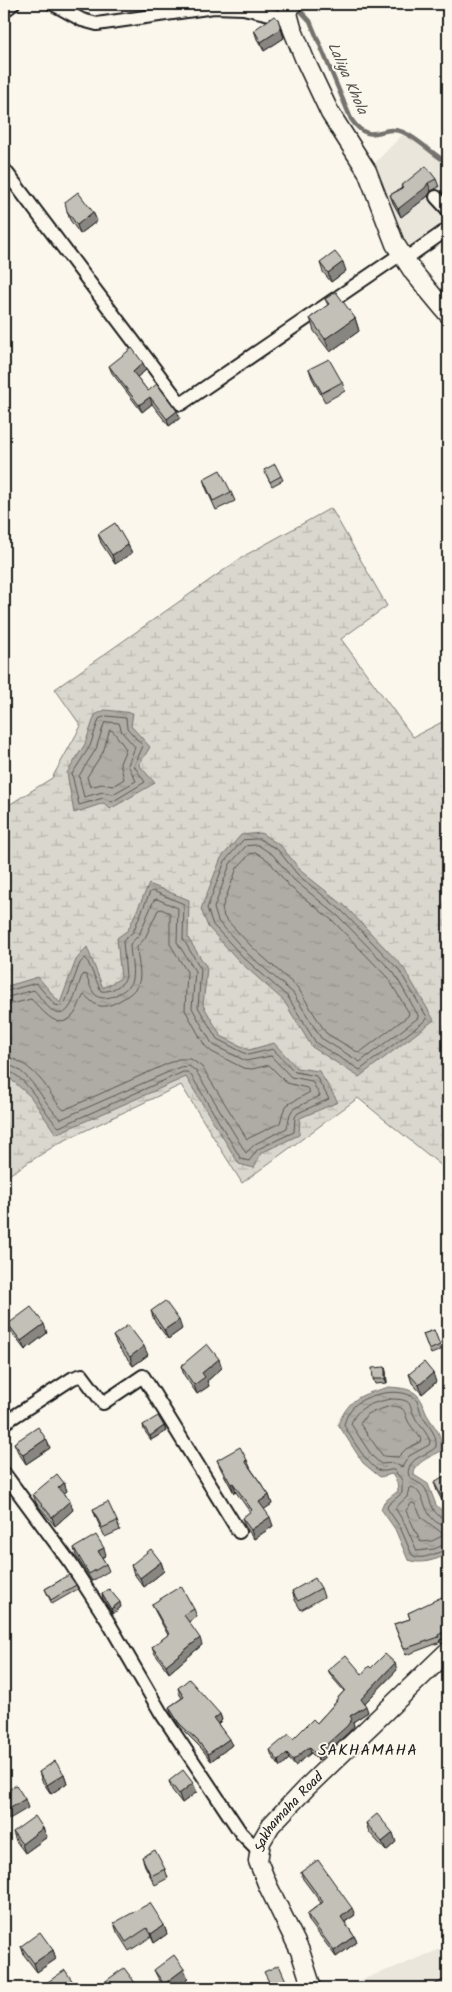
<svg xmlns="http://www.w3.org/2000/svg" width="452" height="1992" font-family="Kalam,sans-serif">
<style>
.built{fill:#eae6dc}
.wetland{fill:url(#wetland-marsh);stroke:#7b7a75}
.water{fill:url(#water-ripples);stroke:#74726e}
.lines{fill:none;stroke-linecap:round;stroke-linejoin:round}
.shore{stroke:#575653;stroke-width:1}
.stream{stroke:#74726e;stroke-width:4.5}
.street-casing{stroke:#1c1c1c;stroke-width:16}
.secondary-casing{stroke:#1c1c1c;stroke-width:21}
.street{stroke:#fbf7ec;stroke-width:12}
.secondary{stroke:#fbf7ec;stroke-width:18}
.wall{fill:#a8a59e;stroke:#1c1c1c}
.shaded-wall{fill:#888681;stroke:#1c1c1c}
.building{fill:#c3c0b8;stroke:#1c1c1c}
.labels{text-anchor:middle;stroke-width:4;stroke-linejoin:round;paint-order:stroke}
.street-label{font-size:14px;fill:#1c1c1c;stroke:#fbf7ec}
.water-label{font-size:15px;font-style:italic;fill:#575653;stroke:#fbf7ec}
.quarter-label{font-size:16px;letter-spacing:1px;fill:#1c1c1c;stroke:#fbf7ec}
</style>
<defs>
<pattern id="wetland-marsh" width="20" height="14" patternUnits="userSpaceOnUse" patternTransform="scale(1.25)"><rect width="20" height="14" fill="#dad7ce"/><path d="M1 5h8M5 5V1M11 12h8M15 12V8" fill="none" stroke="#bab8b0"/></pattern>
<pattern id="water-ripples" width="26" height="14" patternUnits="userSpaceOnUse" patternTransform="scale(1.25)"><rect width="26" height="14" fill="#afaca5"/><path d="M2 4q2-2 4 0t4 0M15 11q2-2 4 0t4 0" fill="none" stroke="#96938d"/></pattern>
</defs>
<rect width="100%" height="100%" fill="#fbf7ec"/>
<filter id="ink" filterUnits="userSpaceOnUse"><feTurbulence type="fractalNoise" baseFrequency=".02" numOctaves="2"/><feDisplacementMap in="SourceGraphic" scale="10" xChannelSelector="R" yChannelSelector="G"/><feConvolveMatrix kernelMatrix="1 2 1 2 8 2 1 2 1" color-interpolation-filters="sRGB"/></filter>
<g filter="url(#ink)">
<path class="built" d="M404 133 448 163V229L405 259 367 171Z
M448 1946V1988H340L406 1963Z"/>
<path class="wetland" d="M331 508 387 606 341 639 413 737 448 719V1171L358 1098 242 1183 181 1085 59 1143 4 1178V808L52 778 81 726 55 689 244 556Z"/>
<path class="water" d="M105 710 133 713 131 726 150 747 139 765 155 783 110 809 104 803 74 813 67 773 85 744 95 715Z
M261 833 281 846 302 872 346 907 403 967 434 1020 359 1077 312 1047 284 1001 240 962 208 927 201 909 221 858 241 835Z
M149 884 189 900 188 938 207 968 203 1005 221 1036 249 1050 274 1043 297 1068 319 1071 338 1102 300 1118 299 1135 261 1153 254 1168 239 1164 186 1077 56 1134 30 1096 7 1076H4V987L38 977 60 1003 76 960 87 947 103 988 121 978 117 938 128 930Z
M389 1387C400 1388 415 1388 421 1400 424 1404 424 1410 427 1415 436 1430 442 1432 441 1451 431 1457 414 1462 414 1475L428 1484 436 1505 448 1516V1554C436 1560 421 1565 408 1560L395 1529 381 1509 384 1502 398 1491 397 1482 392 1474 380 1477 363 1463 338 1424C351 1396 361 1395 389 1387Z"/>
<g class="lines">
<path class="shore" d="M107 716 126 718 127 728 143 746 134 766 145 782 112 802 103 798 79 805 72 774 90 746 99 719Z
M108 722 119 723 122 732 135 747 128 765 136 781 113 794 103 792 84 797 79 776 96 749 104 724Z
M110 730 113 731 126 749 120 763 124 779 113 786 102 784 90 787 87 777 103 752Z
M260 839 278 850 298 875 342 911 399 970 427 1017 426 1020 360 1070 316 1043 288 997 244 958 213 925 207 908 225 861 243 840Z
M258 845 273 855 294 880 338 916 394 973 418 1015V1018L360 1062 321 1038 293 993 248 954 218 921 214 908 230 864 246 846Z
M257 853 269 861 289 886 333 921 388 978 409 1013 408 1016 359 1053 326 1033 298 988 253 948 224 917 222 908 237 868 250 854Z
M4 992 36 983 55 1005 62 1006 65 1003 80 963 85 958 87 960 101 991C109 993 124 985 126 977L123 941 133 932 150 892 153 891 184 904 183 939 201 969 198 1007 217 1039 248 1055 273 1049 295 1072 316 1076 329 1099 298 1113 295 1117 294 1132 258 1149 249 1161 241 1159 191 1075 187 1072H183L59 1127C45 1116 25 1070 4 1071
M4 998 34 990C40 996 45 1006 53 1011 72 1024 77 984 83 974L86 975C89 982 91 992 97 996 106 1003 131 990 132 979 134 968 130 955 130 944L139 935 154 900 157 899 178 908 177 942 195 971 192 1008 211 1042 215 1046 246 1061 271 1056 291 1077 312 1081 320 1096 293 1109 290 1114 287 1128 255 1144 246 1153 196 1071 189 1066 180 1067 61 1119C45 1107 28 1064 4 1065
M4 1006 31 999C43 1010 59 1035 75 1013 79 1007 80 1000 84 995 89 998 92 1004 100 1006 107 1007 113 1004 119 1001 148 985 139 976 137 947L145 938 158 910 161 909 170 913V944L187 972 185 1010 205 1046 212 1052 243 1068 252 1069 269 1065 287 1083 307 1088 310 1092 287 1105 283 1112 280 1123 247 1139 202 1067 191 1059H178L64 1110C56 1104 51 1093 45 1085 36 1073 19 1057 4 1057
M390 1399C416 1399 407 1405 417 1421 422 1428 427 1433 430 1441L429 1445 409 1456 402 1467 393 1463 381 1464 372 1456 351 1424C357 1406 373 1403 390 1399Z
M391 1406C407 1407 403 1411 409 1423 413 1429 418 1434 421 1439L420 1442 406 1449 398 1457 383 1456 360 1424 367 1414Z
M412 1503 415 1504 422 1518 442 1533V1536L432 1541 421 1542 406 1511Z
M448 1519C429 1517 432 1497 424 1487 418 1480 405 1481 409 1468 413 1456 428 1455 436 1447 437 1435 431 1429 424 1419 420 1414 420 1407 417 1401 406 1386 372 1393 359 1402 351 1407 346 1416 344 1425 349 1435 371 1471 382 1471 386 1472 390 1469 394 1470L402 1480V1493L388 1505 387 1508 400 1527 412 1555C423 1562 437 1551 448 1550
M448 1526C422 1524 428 1494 412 1487L409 1488 407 1497 395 1508 405 1524 417 1551 434 1549 448 1543"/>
<path class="stream" d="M296 6 310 21 351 119C371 148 381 123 403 132 420 140 432 154 448 163"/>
<g class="street-casing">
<path id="street" d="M53 4 82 20 97 24 214 7 243 8 274 15 290 22
M4 11 13 4
M4 169 181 404 401 254
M436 197 448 210
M405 259 448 229
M4 1423 73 1378 82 1375 103 1403 143 1376 239 1532
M4 1473 71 1564 107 1620 161 1713 241 1833 259 1851"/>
</g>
<g class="secondary-casing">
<g id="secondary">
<path d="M292 4 288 13 292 28 305 60 330 113 367 171 395 244 414 273 448 314"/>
<path id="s1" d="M312 1988 300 1951 268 1886 258 1861 261 1842 271 1825 306 1788 448 1651"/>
</g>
</g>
<use href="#street" class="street"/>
<use href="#secondary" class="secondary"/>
</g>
<path class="wall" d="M278 19 284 38 264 51 257 39 254 30Z
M436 179 439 187 431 191 428 196 401 217 393 203 390 195 402 188 401 186Z
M67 211 93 212 97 221 80 234 70 220Z
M320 263 346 271 331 282 323 272Z
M325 299 355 318 359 331 330 352 314 331 310 318 328 305Z
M109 366 146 370 137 377 148 391 180 418 169 426 152 404 142 412 112 373Z
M309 369 342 382 345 391 325 402 312 378Z
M264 470 281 476 283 480 272 486Z
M203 479 231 492 235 501 216 510 206 488Z
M98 534 128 545 132 553 115 564 101 543Z
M151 1311 182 1329 168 1339 154 1320Z
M8 1324 47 1333 25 1350 12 1333Z
M434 1330 441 1350 431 1354 423 1334Z
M113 1336 148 1355 133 1366 117 1345Z
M181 1366 222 1368 207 1381 209 1386 197 1394 184 1375Z
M385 1367 386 1372 387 1383 375 1384 373 1379Z
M409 1374 436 1382 422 1394 412 1383Z
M143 1425 164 1426 166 1431 151 1440 144 1430Z
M46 1439 50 1448 26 1464 18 1452 14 1443Z
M217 1460H247L251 1469 269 1495 272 1504 264 1509 273 1526 254 1539 245 1526 242 1518 250 1512 236 1492 234 1493 221 1469Z
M434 1482 448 1485V1512L437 1491Z
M64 1483 67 1491 64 1494 73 1510 55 1526 36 1503 33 1494Z
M93 1509 117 1521 120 1530 105 1537 96 1518Z
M74 1548 106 1555 102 1558 106 1564 109 1571 92 1581 76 1556Z
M161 1562 164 1571 144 1587 134 1574 131 1565Z
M61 1580 76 1585 78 1589 52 1604 45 1589Z
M321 1588 324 1597 301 1610 295 1600 292 1591Z
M102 1594 121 1607 113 1614 103 1599Z
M448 1597V1636L440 1641 441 1642 406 1655 394 1624 410 1619 408 1613Z
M152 1604 194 1609 197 1617 188 1622 202 1645 169 1673 155 1654 152 1647 168 1635 155 1611Z
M371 1668 397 1670 364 1704 368 1712 353 1722 354 1726 349 1732 318 1760 311 1753 295 1766 289 1759 280 1767 272 1756 270 1750 293 1739 317 1723 336 1702V1700L344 1691 331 1676 328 1670 362 1674Z
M178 1688 220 1714 222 1720 218 1724 232 1745 211 1761 201 1748 182 1729 171 1713 169 1707 182 1698 180 1695Z
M39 1772 64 1774 67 1783 51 1794 42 1781Z
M169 1781 197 1792 182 1803 172 1790Z
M366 1823 396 1842 386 1851 369 1832Z
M43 1828 47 1837 25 1853 16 1841 13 1832Z
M142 1857 165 1869 168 1878 155 1885 145 1866Z
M301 1872 355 1915 345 1922 354 1936 357 1942 336 1957 309 1921 307 1914 321 1903 303 1879Z
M114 1923 164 1925 167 1934 154 1943 151 1937 129 1951 117 1932Z
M21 1946 53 1950 56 1959 37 1972 24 1955Z
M154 1970 188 1978 174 1988H165L158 1978Z"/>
<path class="shaded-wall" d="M281 29 284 38 264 51 261 42Z
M428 183 431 191 428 196 401 217 398 209Z
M93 212 97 221 80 234 77 225Z
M343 262 346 271 331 282 328 273Z
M355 318 359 331 330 352 325 339Z
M143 363 146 370 135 379 133 372Z
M150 397 152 404 142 412 139 405Z
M177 411 180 418 169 426 167 419Z
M128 545 132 553 115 564 112 555Z
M179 1320 182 1329 168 1339 164 1330Z
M44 1324 47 1333 25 1350 21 1341Z
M144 1346 148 1355 133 1366 130 1357Z
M219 1359 222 1368 207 1381 209 1386 197 1394 194 1385 202 1373Z
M385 1367 386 1372 387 1383 385 1379Z
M433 1373 436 1382 422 1394 419 1385Z
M4 1383 7 1392 4 1394Z
M164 1426 166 1431 151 1440 150 1436Z
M46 1439 50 1448 26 1464 23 1455Z
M64 1483 67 1491 61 1496 58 1488Z
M233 1483 236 1492 234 1493 231 1484Z
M269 1495 272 1504 262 1511 259 1502Z
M70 1501 73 1510 55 1526 52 1517Z
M270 1517 273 1526 254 1539 251 1530Z
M104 1548 106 1555 101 1558 98 1551Z
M161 1562 164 1571 144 1587 140 1578Z
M120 1602 121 1607 113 1614 111 1609Z
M200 1638 202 1645 169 1673 166 1665Z
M395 1663 397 1670 363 1705 361 1699Z
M366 1706 368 1712 353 1722 354 1726 349 1732 318 1760 316 1754 350 1716Z
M220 1714 222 1720 216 1725 214 1719Z
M229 1739 232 1745 211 1761 208 1754Z
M309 1747 311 1753 295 1766 293 1760Z
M287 1753 289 1759 280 1767 278 1761Z
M64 1774 67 1783 51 1794 47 1785Z
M193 1783 197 1792 182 1803 179 1794Z
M25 1799 28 1808 6 1821 4 1812Z
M43 1828 47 1837 25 1853 22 1844Z
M393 1833 396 1842 386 1851 382 1842Z
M352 1908 355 1915 343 1923 341 1917Z
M164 1925 167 1934 154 1943 151 1934Z
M354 1936 357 1942 336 1957 334 1951Z
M53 1950 56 1959 37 1972 34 1963Z
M184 1969 188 1978 174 1988H166L164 1984Z"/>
<path class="building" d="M274 16 278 19 281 29 261 42 254 30Z
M426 166 436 179 428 183 425 188 398 209 390 195 403 188 401 186Z
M78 192 93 212 77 225 67 211 65 202Z
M335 252 343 262 328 273 320 263Z
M336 292 355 318 325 339 310 318 329 304 325 299Z
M132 348 143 363 133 372 148 391 157 384 177 411 167 419 150 397 139 405 109 366Z
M329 359 342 382 322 393 309 369Z
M275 464 281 476 270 482 264 470Z
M220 470 231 492 213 501 203 479Z
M115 523 128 545 112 555 98 534Z
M165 1301 179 1320 164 1330 151 1311Z
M31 1307 44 1324 21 1341 8 1324Z
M128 1325 144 1346 130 1357 113 1336Z
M434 1330 440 1345 429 1350 423 1334Z
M207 1344 219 1359 202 1373 205 1377 194 1385 181 1366Z
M424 1362 433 1373 419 1385 409 1374Z
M385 1367V1379H373L372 1368Z
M158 1416 164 1426 150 1436 143 1425Z
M38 1427 46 1439 23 1455 14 1443Z
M240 1447 247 1460 245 1461 269 1495 259 1502 270 1517 251 1530 242 1518 252 1510 233 1483 231 1484 217 1460Z
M57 1474 64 1483 58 1488 70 1501 52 1517 33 1494Z
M444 1476 448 1485V1501L445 1503 434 1482Z
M108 1502 117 1521 102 1528 93 1509Z
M96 1535 104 1548 98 1551 106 1564 89 1574 74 1548Z
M151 1549 161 1562 140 1578 131 1565Z
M69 1575 76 1585 51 1600 45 1589 61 1580V1579Z
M315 1578 321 1588 298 1601 292 1591Z
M181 1586 194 1609 184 1615 200 1638 166 1665 152 1647 169 1634 152 1604Z
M109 1589 120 1602 111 1609 102 1594Z
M446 1595 448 1597V1622L447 1624 448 1627V1630L438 1635 439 1637 404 1649 394 1624 410 1619 408 1613Z
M385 1654 395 1663 361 1699 366 1706 350 1716 352 1719 347 1726 316 1754 309 1747 293 1760 287 1753 278 1761 270 1750 289 1734 293 1739 313 1719 317 1723 337 1701 336 1700 345 1690 328 1670 346 1655 362 1674 369 1666 371 1668Z
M189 1679 220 1714 214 1719 229 1739 208 1754 198 1741 179 1723 169 1707 184 1697 178 1688Z
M55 1761 64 1774 47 1785 39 1772Z
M183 1770 193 1783 179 1794 169 1781Z
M16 1785 25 1799 4 1812V1793Z
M377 1814 393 1833 382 1842 366 1823Z
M35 1816 43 1828 22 1844 13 1832Z
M155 1850 165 1869 151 1876 142 1857Z
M318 1860 352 1908 341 1917 354 1936 334 1951 307 1914 323 1902 301 1872Z
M150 1903 164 1925 151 1934 147 1928 126 1942 114 1923Z
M40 1932 53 1950 34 1963 21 1946Z
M174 1955 184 1969 164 1984 154 1970Z
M279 1965 289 1988 294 1987V1988H272L264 1972Z
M124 1968 139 1988H106L103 1983Z
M65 1970 77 1988H48L45 1984Z
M448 1977V1988H429Z"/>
</g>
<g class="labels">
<g class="street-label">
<text dy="5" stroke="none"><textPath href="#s1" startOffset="198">Sakhamaha Road</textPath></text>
</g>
<g class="water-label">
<text transform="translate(348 78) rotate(66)" y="5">Laliya Khola</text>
</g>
<g class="quarter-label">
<text x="368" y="1755">SAKHAMAHA</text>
</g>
</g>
<rect width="452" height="1992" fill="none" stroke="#fbf7ec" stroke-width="20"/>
<rect x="10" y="10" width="432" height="1972" fill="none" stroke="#1c1c1c" stroke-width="2" filter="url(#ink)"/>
</svg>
